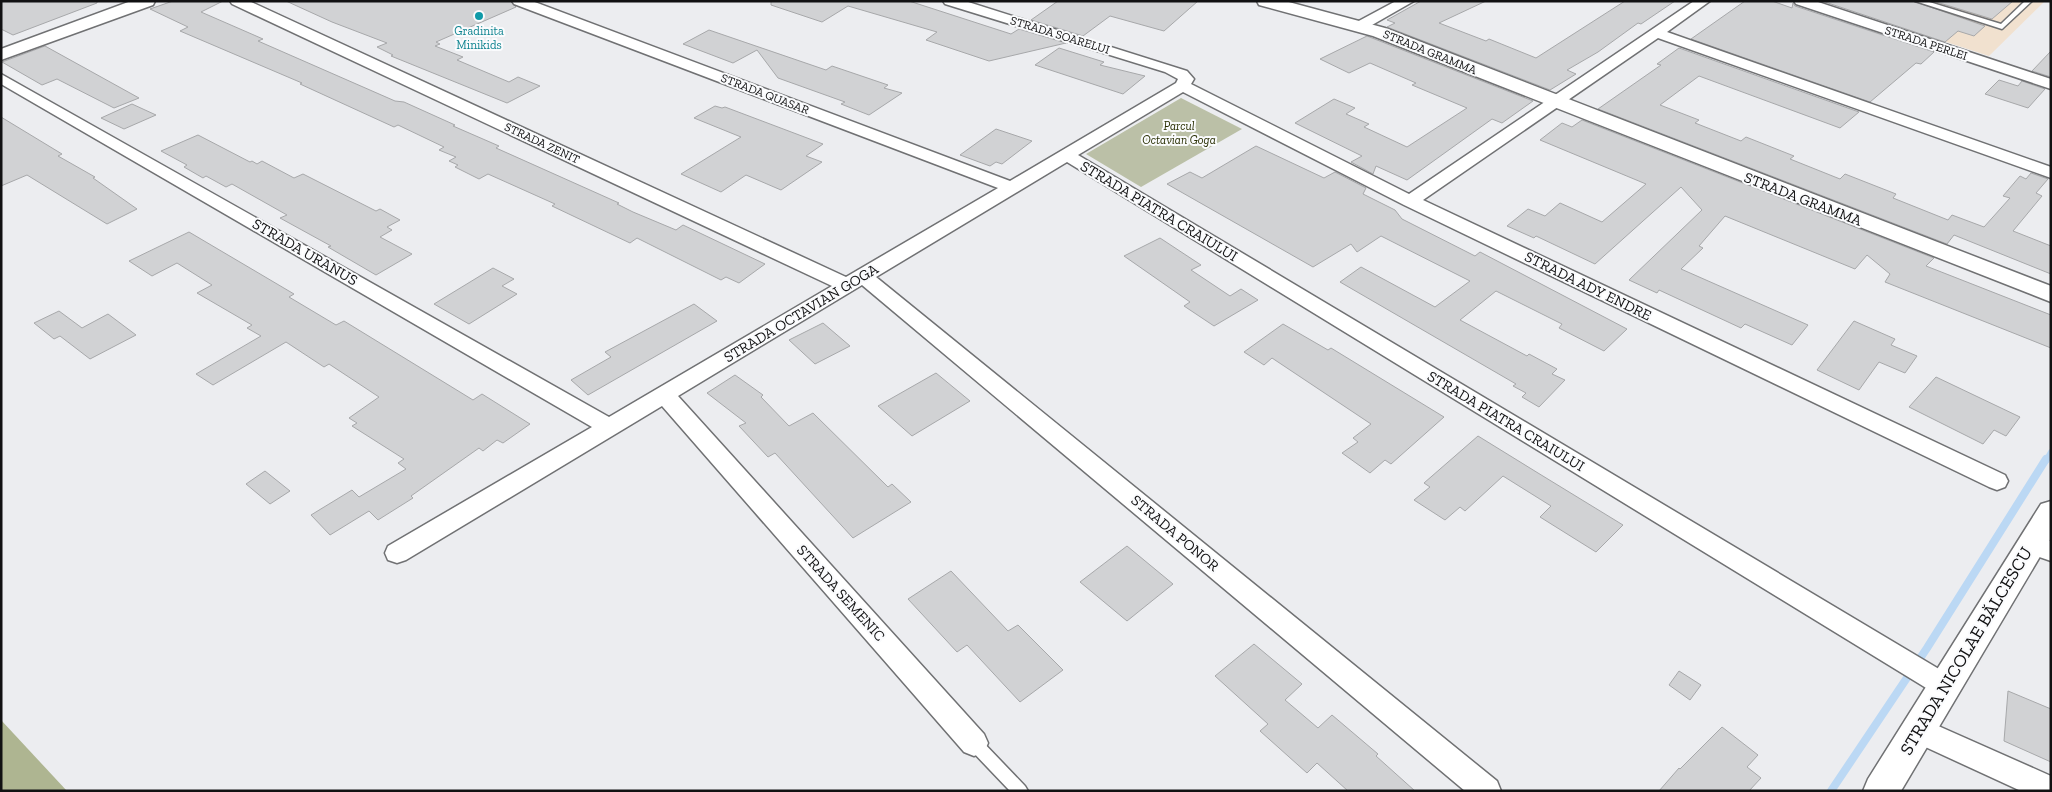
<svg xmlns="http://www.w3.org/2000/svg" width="2052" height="792" font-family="'Zilla Slab',serif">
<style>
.industrial{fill:#f1e1cf}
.green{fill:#bbc0a7}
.forest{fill:#aeb591}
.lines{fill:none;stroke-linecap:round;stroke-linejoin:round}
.stream-far1{stroke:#bbd8f4;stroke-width:6}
.stream{stroke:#bbd8f4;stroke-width:8}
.building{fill:#d1d2d4;stroke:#a7a8aa}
.service-casing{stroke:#707173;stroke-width:3}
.minor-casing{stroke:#707173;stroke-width:3}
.tertiary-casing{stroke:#707173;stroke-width:3}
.service{fill:#fff;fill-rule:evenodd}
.minor{fill:#fff;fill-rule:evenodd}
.tertiary{fill:#fff;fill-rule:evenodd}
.culture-dot{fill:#0f9aa8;stroke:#fafbfd;stroke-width:2}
.labels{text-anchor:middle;stroke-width:4;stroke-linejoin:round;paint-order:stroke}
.far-culture-label{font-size:12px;fill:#0d838f;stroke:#fafbfd}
.far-street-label{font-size:12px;fill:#111112;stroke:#fafbfd}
.far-park-label{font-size:12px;font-style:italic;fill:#272d01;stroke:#fafbfd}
.street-label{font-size:15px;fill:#111112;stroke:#fafbfd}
.near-street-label{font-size:18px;fill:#111112;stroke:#fafbfd}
</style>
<rect width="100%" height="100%" fill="#ecedf0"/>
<path class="industrial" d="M1821 1H2045L1989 56Z"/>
<path class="green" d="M1181 98 1242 129 1141 187 1086 154Z"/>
<path class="forest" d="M1 720 67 791H1Z"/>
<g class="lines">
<path class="stream-far1" d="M2046 461 2051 452"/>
<path class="stream" d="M1831 791 1927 648 2046 459"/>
</g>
<path class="building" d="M1 1H97V3L13 35 1 29Z
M173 1H223L201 12 263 39 258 41 395 101 404 102 455 125 453 126 499 146 496 148 619 203 617 204 633 212 676 230 683 225 765 264 739 283 726 277 721 280 637 238 630 243 552 206 555 204 488 174 479 179 455 167 458 165 449 161 456 157 439 150 444 147 398 125 394 127 300 84 302 83 180 31 188 27 150 9Z
M286 1H510L516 7 436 42 440 44 435 46 463 57 457 60 509 82 518 77 540 86 507 103 391 56 393 55 377 47 387 43 332 22Z
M771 1H909L1011 34 1019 29 1066 43 989 61 926 40 937 32 848 6 822 22 771 5Z
M1058 1H1198L1164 31 1110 16 1083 36 1031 20Z
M1421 1H1486L1439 23 1486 41 1489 39 1536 58 1625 1H1675L1641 24 1638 23 1598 52 1567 70 1576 74 1550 90 1387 27 1395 23 1387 20Z
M1745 1H1772L1792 8 1793 3 1795 6 1934 52 1921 64 1916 63 1870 102 1691 39Z
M1822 1H1913L1985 26 1974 36 1958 31 1945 42Z
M1933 1H2013L1992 19Z
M709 30 826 70 832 66 888 85 884 88 902 93 869 115 841 104 845 102 778 78 757 50 733 63 683 44Z
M1367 36 1372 38 1533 101 1502 123 1492 119 1407 180 1376 166 1373 174 1351 162 1362 156 1295 123 1334 99 1355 108 1346 114 1369 124 1364 127 1407 147 1467 108 1412 85 1416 83 1370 63 1349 73 1320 59Z
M45 46 139 98 114 108 57 79 42 85 2 62Z
M1059 48 1104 62 1100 65 1145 76 1123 94 1035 65Z
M1679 48 1859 112 1840 128 1699 76 1660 105 1699 120 1695 123 1741 141 1746 137 1794 156 1790 159 1840 179 1845 174 1896 194 1893 198 1948 220 1952 215 1984 227 2010 198 2003 196 2020 176 2026 179 2031 173 2048 179 2036 193 2042 196 2013 231 2051 246V274L1954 235 1947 244 1598 109 1661 65 1657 64Z
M2051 51V77L2032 71Z
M1999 80 2018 86 2022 81 2045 89 2028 108 1985 94Z
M132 104 156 115 124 129 101 118Z
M715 106 722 108 725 107 823 144 806 156 822 162 781 190 746 175 721 192 681 174 741 137 694 118Z
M1 117 62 154 58 156 95 177 93 178 137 209 107 224 27 175 1 186Z
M1582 120 1934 258 1926 266 2051 315V348L1885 282 1890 274 1867 255 1855 269 1725 216 1699 246 1703 248 1681 269 1808 325 1792 345 1745 324 1741 328 1659 290 1657 293 1629 280 1702 210 1681 187 1595 264 1536 236 1534 238 1507 226 1528 209 1545 216 1560 203 1602 222 1646 184 1540 140 1562 123 1572 127Z
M996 129 1032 141 1002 164 996 162 990 166 960 155Z
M198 135 250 162 252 161 257 164 262 161 294 178 303 174 376 211 380 209 400 220 387 227 392 230 380 237 412 254 376 275 328 247 331 246 280 218 287 215 232 184 226 187 206 176 203 178 184 167 187 165 161 151Z
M1256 146 1324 178 1335 172 1366 188 1363 194 1395 210 1402 219 1475 256 1480 252 1627 329 1604 351 1559 328 1562 324 1496 291 1460 320 1527 356 1529 354 1557 369 1552 374 1565 380 1539 407 1522 397 1526 393 1513 386 1516 384 1340 282 1361 267 1435 307 1470 281 1381 236 1357 252 1351 244 1313 267 1167 184 1190 172 1202 178Z
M189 232 294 294 289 297 336 325 344 321 473 400 482 394 530 424 503 443 497 440 483 451 479 448 411 496 413 498 378 520 369 511 330 535 311 515 352 490 359 497 406 469 398 463 404 459 352 426 357 423 349 418 379 397 329 364 324 367 286 342 213 385 196 374 261 336 247 328 252 325 197 293 212 285 177 263 152 276 129 261Z
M1160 238 1201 265 1191 270 1230 296 1241 289 1258 300 1214 326 1184 306 1190 302 1124 256Z
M493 268 514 279 502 286 517 294 469 324 434 304Z
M694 304 717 321 588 395 571 380 611 357 605 352Z
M59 311 82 328 108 314 136 335 90 359 60 336 54 339 34 323Z
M1854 321 1895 339 1891 345 1917 356 1905 373 1879 362 1859 390 1817 370Z
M823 323 850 346 815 364 789 340Z
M1283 324 1328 350 1331 348 1444 417 1391 464 1385 460 1370 473 1342 453 1358 442 1353 438 1371 424 1272 358 1264 365 1244 352Z
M936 373 970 401 912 436 878 406Z
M735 375 763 395 761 397 789 426 813 413 888 487 892 484 911 502 853 538 775 453 768 457 739 426 746 423 707 393Z
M1936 377 2020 417 2006 436 1994 430 1983 444 1909 407Z
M1478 436 1538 473 1623 525 1596 552 1540 517 1551 506 1503 476 1465 511 1460 507 1445 520 1414 500 1430 487 1424 483Z
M265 471 290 491 270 504 246 484Z
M1127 546 1173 584 1127 621 1080 582Z
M951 571 1008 631 1018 625 1063 670 1020 702 967 645 957 652 908 599Z
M1254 644 1302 684 1285 700 1318 728 1332 715 1378 754 1376 756 1415 791H1348L1317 763 1307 773 1260 731 1268 724 1215 676Z
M1679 671 1701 685 1690 700 1669 685Z
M2008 691 2051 709V762L2004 741Z
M1722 727 1758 755 1747 767 1761 778 1749 791H1659L1679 768 1680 769Z"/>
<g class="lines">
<g class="service-casing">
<path id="service" d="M1915 1H1926L2001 24 2025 1H2032L2002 29Z
M974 736 979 738 1025 786 1028 791H1010L969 748 967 743 969 738Z"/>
</g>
<g class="minor-casing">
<path id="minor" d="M230 1H249L846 277 998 188 514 4 512 1H532L1010 181 1176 83 1178 79 1165 72 945 4 943 1H965L1187 71 1194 79 1191 84 1409 194 1694 1H1710L1667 32 2051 167V178L1658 38 1423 200 2005 475 2008 481 2005 487 1997 490 1989 487 1404 205 1183 92 1078 155 1954 678 1958 686 1954 694 1945 698 1936 694 1067 162 876 277 1497 781 1501 791H1465L862 285 678 396 984 734 988 743 984 752 974 756 964 752 662 406 406 560 397 563 388 560 385 553 388 546 592 427 1 84V74L609 417 832 286 232 4Z
M1396 1H1414L1365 29H1355L1353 26 1355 23Z
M1794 1H1815L2051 79V89L1796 4Z
M2031 535 2051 541V561L2022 551 2019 544 2022 537Z
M1918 717 2051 776V791H2021L1908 739 1904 730 1908 721Z"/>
</g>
<g class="tertiary-casing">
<path id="tertiary" d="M131 1H155L153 5 1 60V49Z
M1257 1H1285L1385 28 2051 286V302L1373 36 1259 5Z
M2051 501V538L1901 791H1863L1868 779 2041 504Z"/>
</g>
<use href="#service" class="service"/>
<use href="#minor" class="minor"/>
<use href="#tertiary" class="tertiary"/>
</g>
<circle class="culture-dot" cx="479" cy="16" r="5"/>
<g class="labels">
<g class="far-culture-label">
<text x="479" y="35">Gradinita<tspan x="479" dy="14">Minikids</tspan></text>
</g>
<g class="far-street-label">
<text transform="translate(1060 35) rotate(17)" y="4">STRADA SOARELUI</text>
<text transform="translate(1926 43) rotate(18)" y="4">STRADA PERLEI</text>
<text transform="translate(1430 52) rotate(22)" y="4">STRADA GRAMMA</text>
<text transform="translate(765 94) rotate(21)" y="4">STRADA QUASAR</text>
<text transform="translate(542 143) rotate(25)" y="4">STRADA ZENIT</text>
</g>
<g class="far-park-label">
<text x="1179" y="130">Parcul<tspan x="1179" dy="14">Octavian Goga</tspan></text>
</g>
<g class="street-label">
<text transform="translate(1803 199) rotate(21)" y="5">STRADA GRAMMA</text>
<text transform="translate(1159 211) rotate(31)" y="5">STRADA PIATRA CRAIULUI</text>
<text transform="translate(305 252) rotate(30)" y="5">STRADA URANUS</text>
<text transform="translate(1588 286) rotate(26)" y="5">STRADA ADY ENDRE</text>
<text transform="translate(801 313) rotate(-31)" y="5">STRADA OCTAVIAN GOGA</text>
<text transform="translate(1506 421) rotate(31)" y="5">STRADA PIATRA CRAIULUI</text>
<text transform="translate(1175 533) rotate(40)" y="5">STRADA PONOR</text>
<text transform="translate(841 593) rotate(48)" y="5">STRADA SEMENIC</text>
</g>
<g class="near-street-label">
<text transform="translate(1966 651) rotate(-59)" y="6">STRADA NICOLAE BĂLCESCU</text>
</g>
</g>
<rect width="2052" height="792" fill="none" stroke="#111112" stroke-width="5"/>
</svg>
